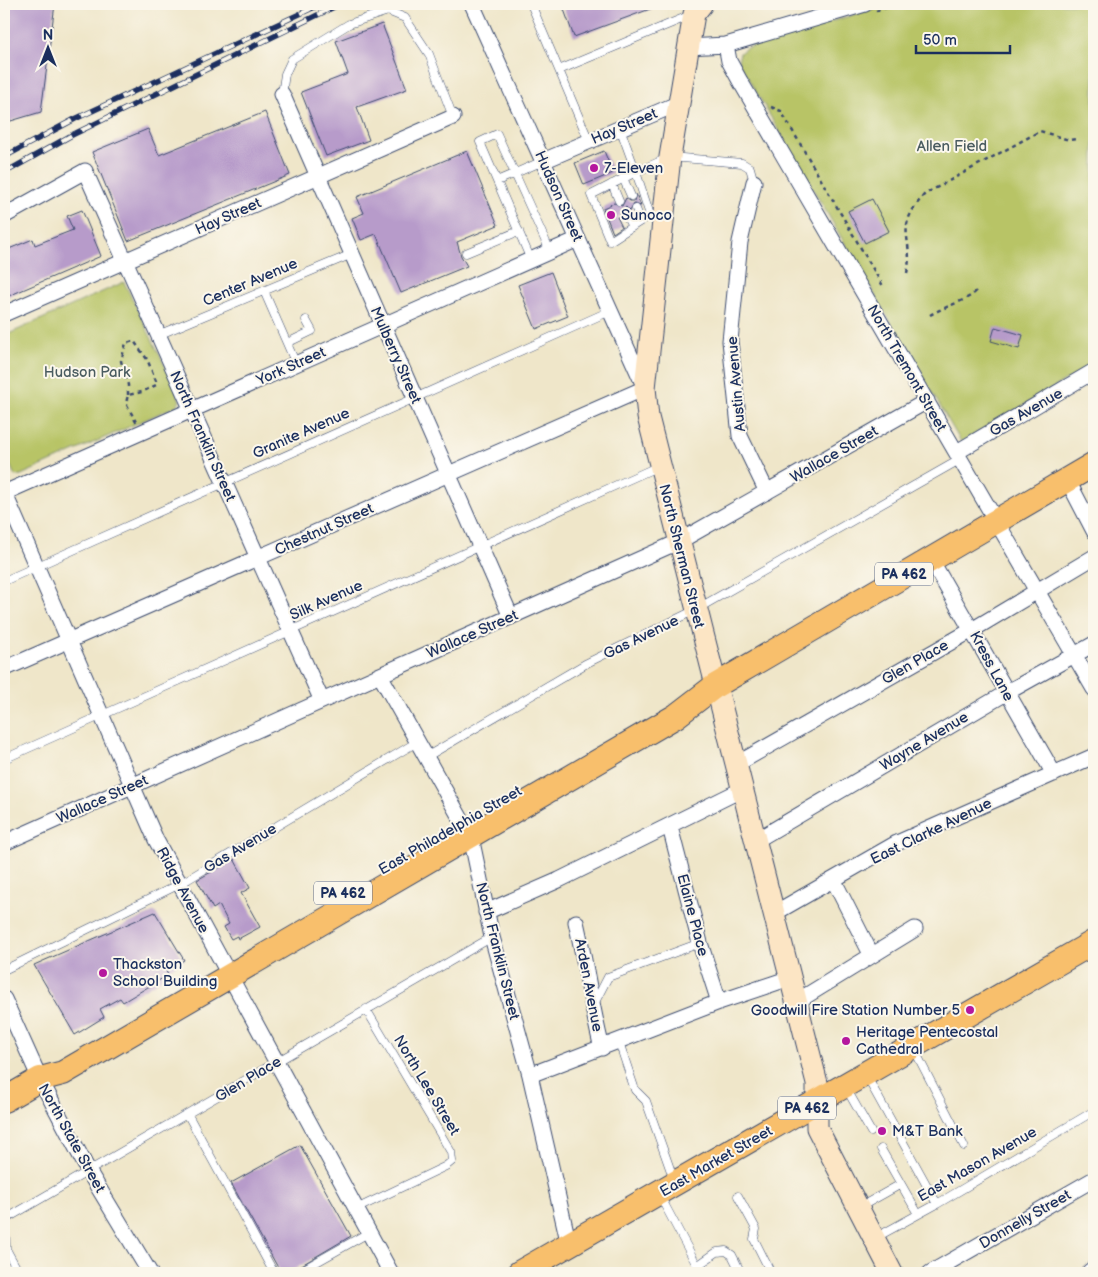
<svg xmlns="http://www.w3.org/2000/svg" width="1098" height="1277" font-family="'Balsamiq Sans',sans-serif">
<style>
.green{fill:#b8c466;stroke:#6a7a62}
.building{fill:#b79bca}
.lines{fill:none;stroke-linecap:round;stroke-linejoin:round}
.service-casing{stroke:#3b4a6e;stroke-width:9}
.minor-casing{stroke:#3b4a6e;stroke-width:17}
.tertiary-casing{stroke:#3b4a6e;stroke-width:21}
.secondary-casing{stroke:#3b4a6e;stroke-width:23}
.primary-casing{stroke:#3b4a6e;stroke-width:26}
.path{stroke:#3b4a6e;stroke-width:2.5;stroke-dasharray:4 4;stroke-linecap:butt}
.service{stroke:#fff;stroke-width:8}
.minor{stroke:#fff;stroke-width:15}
.tertiary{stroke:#fff;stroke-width:19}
.secondary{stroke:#fce5c4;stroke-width:21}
.primary{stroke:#f8bf6c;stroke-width:24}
.rail-casing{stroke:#1b2f5e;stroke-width:5.5}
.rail{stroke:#fbf7ec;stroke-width:4;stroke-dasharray:11;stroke-linecap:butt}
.poi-dot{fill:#b5179e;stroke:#fbf7ec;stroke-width:2}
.labels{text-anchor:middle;stroke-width:4;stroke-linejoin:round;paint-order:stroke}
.shield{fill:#fbf7ec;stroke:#5e6b89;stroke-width:1}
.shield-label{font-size:14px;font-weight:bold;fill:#1b2f5e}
.street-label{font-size:15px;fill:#1b2f5e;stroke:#fbf7ec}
.park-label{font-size:15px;fill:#4a5c60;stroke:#fbf7ec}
.poi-label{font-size:15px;fill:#1b2f5e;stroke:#fbf7ec;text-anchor:start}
</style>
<rect width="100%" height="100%" fill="#fbf7ec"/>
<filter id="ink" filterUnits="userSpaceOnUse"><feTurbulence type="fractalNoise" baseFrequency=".02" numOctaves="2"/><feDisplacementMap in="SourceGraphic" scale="10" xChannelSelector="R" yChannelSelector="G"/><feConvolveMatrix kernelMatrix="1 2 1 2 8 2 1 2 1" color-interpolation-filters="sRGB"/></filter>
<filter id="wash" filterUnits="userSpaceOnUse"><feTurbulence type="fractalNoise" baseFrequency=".0096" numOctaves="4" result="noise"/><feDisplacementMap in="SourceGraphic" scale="20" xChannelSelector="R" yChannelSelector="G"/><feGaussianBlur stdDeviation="1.12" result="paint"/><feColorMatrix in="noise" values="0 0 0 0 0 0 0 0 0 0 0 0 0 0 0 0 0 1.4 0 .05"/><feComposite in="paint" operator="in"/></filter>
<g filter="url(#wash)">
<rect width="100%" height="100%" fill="#efe6c9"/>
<path class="green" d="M888 4H1094V364L961 442 738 61 740 53 746 48Z
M124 282 175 386 180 401 176 406 21 475 15 476 4 451V336Z"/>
<g id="blocks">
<path class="building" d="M4 4H55L41 112 4 123Z
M562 4H660L661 5 574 37Z
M382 24 407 89 357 107 369 140 326 156 301 92 348 74 336 41Z
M265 112 290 175 128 241 92 152 148 129 159 155Z
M467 151 498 225 457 242 461 256 467 266 401 293 376 234 361 240 352 218 364 213 357 197Z
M604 151 613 173 584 185 575 163Z
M636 194 641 206 634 204 630 211 626 207 621 210 620 216 617 217 622 227 613 233 603 208 614 203 622 206 626 198 630 201H634Z
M872 199 889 231 865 243 848 211Z
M82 210 101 256 4 298V251L33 239 35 245 73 230 67 216Z
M551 272 568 316 536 329 518 285Z
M995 327 1023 335 1019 349 991 341Z
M234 859 250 888 241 893 260 927 238 939 237 936 231 939 224 927 229 924 219 905 213 909 197 880Z
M155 912 184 960 166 971 168 975 123 1002 120 998 100 1009 104 1017 75 1035 34 965Z
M300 1145 351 1236 288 1273H281L231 1183Z"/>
</g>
</g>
<g filter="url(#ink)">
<use href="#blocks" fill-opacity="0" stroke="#3b4a6e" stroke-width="1"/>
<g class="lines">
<g class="service-casing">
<path id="service" d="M531 4 589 141
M559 70 691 15
M282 94 285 74 292 59 349 24 388 11 405 18 429 54 453 117
M620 128 636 172 670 157 742 163 750 168 754 182
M636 172 650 215 610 241 591 195Z
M623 178 631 196
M497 181 543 161
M612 184 619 201
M636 209 641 221
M625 213 632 227
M466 253 519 231
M531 260 480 142 497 134 550 251
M264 291 296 364
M158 335 352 254
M287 343 312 331 306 320
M4 581 610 311
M426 757 587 663 695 610 961 459
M4 759 659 466
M4 970 180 884 417 742
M594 1004 608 977 700 943
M619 1042 635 1090 646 1101 674 1180
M914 1049 964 1146
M867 1077 937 1204
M846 1088 871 1132
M188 1115 274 1273
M881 1149 918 1214
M660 1196 701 1273
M738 1196 756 1229 754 1239 771 1273
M860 1207 901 1184
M356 1209 446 1166 452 1161 451 1152 366 1009
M4 1220 492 937
M5 1220 6 1249 19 1273
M875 1238 937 1204 1094 1111
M697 1266 717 1252 726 1251 732 1255 741 1273
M297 1273 368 1233"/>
</g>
<g class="minor-casing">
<path id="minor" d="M726 45 729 61 740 81 1094 689
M687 47 726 45 865 4
M282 94 511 617
M543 161 677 104
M754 182 740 242 730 341 740 436 767 492
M4 216 85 171 322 701
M4 314 453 117
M957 452 1094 371
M1067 479 1094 531
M4 492 156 840 391 1273
M4 493 578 239
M930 558 1054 774
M4 669 645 388 472 4
M380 675 471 837 492 937 530 1075 569 1245
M735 765 972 630 1094 557
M670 827 700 943 719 1002
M755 841 1006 693 1094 644
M4 843 678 542 927 401
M834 881 871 954
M486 912 559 880 741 790
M773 914 897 843 1094 756
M576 922C586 964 591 1006 602 1048
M4 999 40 1079 89 1172 150 1273
M796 1002 915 929
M530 1075 719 1002 790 978
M930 1273 1094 1179"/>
</g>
<g class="tertiary-casing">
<path id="tertiary" d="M1091 1273 1094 1271"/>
</g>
<g class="secondary-casing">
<path id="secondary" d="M702 4 694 14 670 157 645 388 648 417 817 1083V1128L892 1273"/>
</g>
<g class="primary-casing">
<path id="primary" d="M4 1100 40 1079 63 1073 676 716 715 686 1094 464
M519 1273 1094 942"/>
</g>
<path class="path" d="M876 11 898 4
M771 107 781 111 883 286
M907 273C915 235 892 231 925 194L1040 131 1069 140 1078 139
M930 315C943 307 970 300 977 290
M128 395V385L121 361 126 343 134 341 147 359 156 381V385L142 392 128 395 126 403 136 422"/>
<use href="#service" class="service"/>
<use href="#minor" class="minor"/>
<use href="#tertiary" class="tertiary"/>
<use href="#secondary" class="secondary"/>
<use href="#primary" class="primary"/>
<g class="rail-casing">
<path id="rail" d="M4 157 75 119 321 4
M4 173 72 135 340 4"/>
</g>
<use href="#rail" class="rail"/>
</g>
</g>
<g class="poi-dot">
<circle cx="594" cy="168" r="5"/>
<circle cx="611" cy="215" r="5"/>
<circle cx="103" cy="973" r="5"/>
<circle cx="970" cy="1010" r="5"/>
<circle cx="846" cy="1041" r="5"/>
<circle cx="882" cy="1131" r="5"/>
</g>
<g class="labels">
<g class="shield">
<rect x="875" y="562.5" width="58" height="23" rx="4"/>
<rect x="314" y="881.5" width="58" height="23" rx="4"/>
<rect x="778" y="1096.5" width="58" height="23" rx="4"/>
</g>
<g class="shield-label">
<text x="904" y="579">PA 462</text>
<text x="343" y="898">PA 462</text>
<text x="807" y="1113">PA 462</text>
</g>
<g class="street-label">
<text transform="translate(624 126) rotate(-23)" y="5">Hay Street</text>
<text transform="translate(559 196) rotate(66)" y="5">Hudson Street</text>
<text transform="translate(228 216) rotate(-24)" y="5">Hay Street</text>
<text transform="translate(250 282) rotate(-23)" y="5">Center Avenue</text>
<text transform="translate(396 355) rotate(66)" y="5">Mulberry Street</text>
<text transform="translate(291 366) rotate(-24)" y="5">York Street</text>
<text transform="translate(907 368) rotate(60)" y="5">North Tremont Street</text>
<text transform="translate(736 384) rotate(-95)" y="5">Austin Avenue</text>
<text transform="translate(1026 412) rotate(-30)" y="5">Gas Avenue</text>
<text transform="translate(301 433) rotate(-24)" y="5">Granite Avenue</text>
<text transform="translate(203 436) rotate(66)" y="5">North Franklin Street</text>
<text transform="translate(834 454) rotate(-30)" y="5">Wallace Street</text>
<text transform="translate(324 529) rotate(-24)" y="5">Chestnut Street</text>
<text transform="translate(682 556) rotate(76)" y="5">North Sherman Street</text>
<text transform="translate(326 600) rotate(-24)" y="5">Silk Avenue</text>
<text transform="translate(472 634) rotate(-24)" y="5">Wallace Street</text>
<text transform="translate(641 637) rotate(-26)" y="5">Gas Avenue</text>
<text transform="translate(915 662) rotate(-30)" y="5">Glen Place</text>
<text transform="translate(992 666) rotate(62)" y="5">Kress Lane</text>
<text transform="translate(924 741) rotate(-31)" y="5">Wayne Avenue</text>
<text transform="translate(102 799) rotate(-24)" y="5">Wallace Street</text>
<text transform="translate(450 830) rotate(-30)" y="5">East Philadelphia Street</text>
<text transform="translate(931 831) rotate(-26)" y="5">East Clarke Avenue</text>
<text transform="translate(240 848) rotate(-31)" y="5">Gas Avenue</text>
<text transform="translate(183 890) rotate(62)" y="5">Ridge Avenue</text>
<text transform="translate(693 915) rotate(75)" y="5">Elaine Place</text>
<text transform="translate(498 951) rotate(76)" y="5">North Franklin Street</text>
<text transform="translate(589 985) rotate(79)" y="5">Arden Avenue</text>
<text transform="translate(248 1079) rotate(-31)" y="5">Glen Place</text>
<text transform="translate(427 1085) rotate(59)" y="5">North Lee Street</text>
<text transform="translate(72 1138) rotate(61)" y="5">North State Street</text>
<text transform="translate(716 1161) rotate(-30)" y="5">East Market Street</text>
<text transform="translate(977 1164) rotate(-30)" y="5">East Mason Avenue</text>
<text transform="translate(1025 1219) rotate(-30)" y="5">Donnelly Street</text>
</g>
<g class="park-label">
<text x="952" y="151">Allen Field</text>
<text x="87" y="377">Hudson Park</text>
</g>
<g class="poi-label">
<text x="604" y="173">7-Eleven</text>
<text x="621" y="220">Sunoco</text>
<text x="113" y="969">Thackston<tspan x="113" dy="17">School Building</tspan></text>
<text x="960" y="1015" text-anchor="end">Goodwill Fire Station Number 5</text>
<text x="856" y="1037">Heritage Pentecostal<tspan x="856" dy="17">Cathedral</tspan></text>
<text x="892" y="1136">M&amp;T Bank</text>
</g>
</g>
<rect width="1098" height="1277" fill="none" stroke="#fbf7ec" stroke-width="20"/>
<g transform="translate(48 48)" stroke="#fbf7ec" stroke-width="4" paint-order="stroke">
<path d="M0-4L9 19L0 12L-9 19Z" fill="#1b2f5e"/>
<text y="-8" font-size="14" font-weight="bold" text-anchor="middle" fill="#1b2f5e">N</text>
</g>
<path d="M916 45v8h94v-8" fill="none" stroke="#1b2f5e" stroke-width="2.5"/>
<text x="923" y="45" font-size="15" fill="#1b2f5e" stroke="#fbf7ec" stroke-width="4" paint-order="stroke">50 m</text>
</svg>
